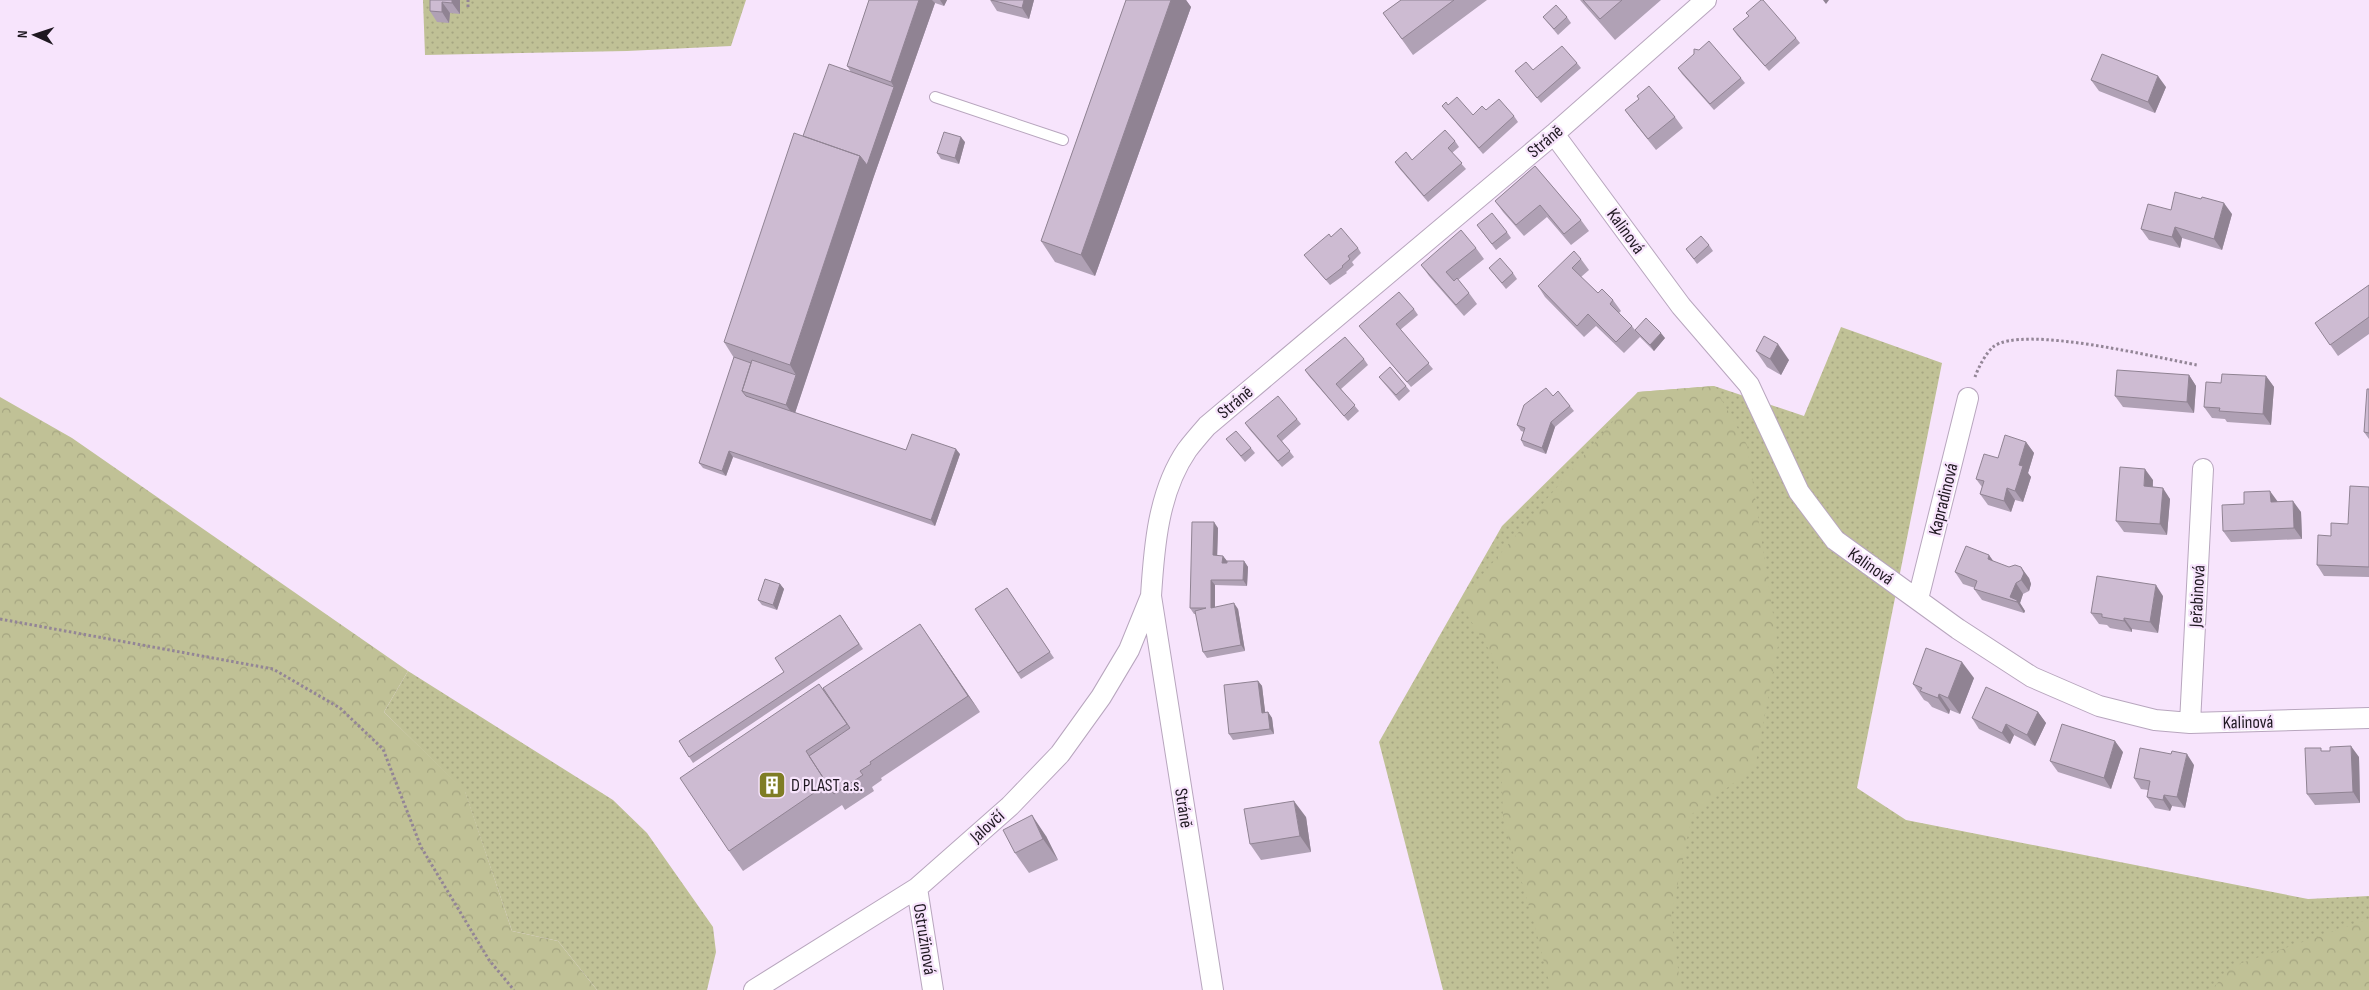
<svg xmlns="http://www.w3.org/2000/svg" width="2369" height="990" font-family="'Sofia Sans Condensed',sans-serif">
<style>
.grass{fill:url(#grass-dots)}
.forest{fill:url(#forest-crowns)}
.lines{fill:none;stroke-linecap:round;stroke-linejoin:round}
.service-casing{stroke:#b8a6be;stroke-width:12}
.minor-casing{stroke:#b8a6be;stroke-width:22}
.path{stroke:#938596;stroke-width:3;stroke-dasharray:2.5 2.5;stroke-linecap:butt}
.service{stroke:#fff;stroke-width:10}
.minor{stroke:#fff;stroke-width:20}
.wall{fill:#b0a1b5}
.shaded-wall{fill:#908393}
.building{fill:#cdbbd2;stroke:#908393}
.labels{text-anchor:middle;stroke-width:4.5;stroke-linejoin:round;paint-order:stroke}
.street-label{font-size:18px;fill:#1f1821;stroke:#f7e4fc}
.poi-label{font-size:18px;fill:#1f1821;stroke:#f7e4fc;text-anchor:start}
</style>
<defs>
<pattern id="grass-dots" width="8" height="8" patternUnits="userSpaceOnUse" patternTransform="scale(1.25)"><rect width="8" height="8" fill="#c0c196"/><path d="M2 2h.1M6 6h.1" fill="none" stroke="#a5a581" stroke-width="1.8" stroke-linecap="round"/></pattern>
<pattern id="forest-crowns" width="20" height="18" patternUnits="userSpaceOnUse" patternTransform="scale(1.25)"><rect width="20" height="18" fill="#c0c196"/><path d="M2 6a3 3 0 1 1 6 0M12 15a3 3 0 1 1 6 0" fill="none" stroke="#a5a581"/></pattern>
</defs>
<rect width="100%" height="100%" fill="#f7e4fc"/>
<path class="grass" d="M423 0H746L731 46 627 51 425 55Z
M1841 327 1942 363 1857 788 1906 820 2308 899 2369 896V990H1443L1379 742 1502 526 1638 392 1714 386 1804 416Z
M408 671 613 800 647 833 713 927 716 952 707 990H597L558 941 512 931 465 792 384 712Z"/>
<path class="forest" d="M1714 386 1747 445 1778 646 1755 767 1692 814 1671 917 1681 990H1551L1536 930 1503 818 1498 664 1459 602 1638 392Z
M0 397 72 438 408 671 384 712 465 791 512 931 558 941 597 990H0Z
M2369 919V990H2211L2233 966Z"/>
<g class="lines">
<g class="service-casing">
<path id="service" d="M935 97 1063 140"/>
</g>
<g class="minor-casing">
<path id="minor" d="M1554 134 1681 306 1749 385 1799 492 1835 540 1958 629 2032 677 2099 706 2155 720 2190 723 2369 718
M1918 599 1968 398
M2190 723 2203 469
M917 888 933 990
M754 990 917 888 1010 806 1060 754 1101 697 1129 650 1151 596
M1213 990 1151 596C1154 548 1158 492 1187 450 1193 442 1200 434 1207 426L1554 134 1706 0"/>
</g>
<path class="path" d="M468 7V0
M1975 377C1978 368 1986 353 1993 347 2022 324 2158 358 2197 365
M0 619 273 669 340 708 383 749 421 847 489 960 514 990"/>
<use href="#service" class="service"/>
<use href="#minor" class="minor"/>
</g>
<path class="wall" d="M430 0H460V14L450 13 449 23 437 22 430 11Z
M869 0H947L944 6 935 3 874 176 795 413 906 450 960 454 935 526 733 457 726 476 703 468 699 463 734 358 724 342 803 136 851 72 847 66Z
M990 0H1034L1029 19 997 11Z
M1126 0H1186L1191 7 1095 276 1055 262 1041 241Z
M1401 0H1487L1413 55 1383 13Z
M1580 0H1661L1615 40Z
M1543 17H1567L1571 23 1558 35Z
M1733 29 1796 38 1800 43 1769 71 1737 35Z
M1577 63 1581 68 1541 103 1515 71 1533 70Z
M1678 68 1741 78 1745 83 1714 110 1682 74Z
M2091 80 2166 87 2155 113 2099 91Z
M1448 105 1473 115 1486 110 1514 116 1518 122 1483 154 1446 111 1442 106Z
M1625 110 1675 117 1683 128 1656 150 1633 121Z
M1455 141 1459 147 1452 153 1466 169 1428 202 1399 168 1395 162 1412 160Z
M965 142 959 164 941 159 937 153Z
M1535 166 1581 220 1589 231 1571 245 1547 217 1524 236 1503 212 1495 201Z
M2171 210 2232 214 2222 250 2182 238 2180 248 2149 240 2141 229Z
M1477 225 1507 232 1511 238 1496 250Z
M1331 237 1358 248 1361 253 1352 262 1354 265 1346 272 1347 273 1330 285 1304 255Z
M1709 245 1713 251 1697 264 1686 249Z
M1476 248 1484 259 1458 280 1469 293 1477 304 1464 316 1429 276 1421 265Z
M1581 259 1589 270 1581 277 1598 293 1613 300 1621 311 1619 313 1632 326 1635 330 1665 338 1654 351 1640 337 1624 353 1596 326 1584 337 1545 297 1538 286Z
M1489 268 1513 273 1517 279 1506 289Z
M2369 285V334L2338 356 2315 323Z
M1414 309 1418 315 1400 330 1433 369 1411 387 1359 326Z
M1756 351 1789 360 1781 375 1767 367Z
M1364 359 1368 365 1341 389 1359 411 1348 421 1309 376 1305 370Z
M2189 375 2196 386 2194 413 2123 407 2115 396Z
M2266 376 2274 387 2271 425 2227 422 2225 419 2212 418 2204 407 2221 383Z
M1379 377 1406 386 1410 391 1399 401 1383 382Z
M2369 389V439L2364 432Z
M1553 396 1570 406 1574 411 1555 427 1546 454 1524 446 1521 440 1524 432 1521 431 1517 425Z
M1297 419 1301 424 1282 441 1294 457 1282 467 1249 429 1245 423Z
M1226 439 1251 448 1255 453 1245 462Z
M2026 442 2034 453 2028 473 2031 477 2023 502 2015 500 2011 512 1988 505 1980 494 1982 487 1976 479 1998 458Z
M2153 480V487L2170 499 2167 535 2124 532 2116 521Z
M2369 487V577L2324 576 2317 565 2348 524Z
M2278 502 2301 512 2302 539 2231 542 2223 531Z
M1218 528 1217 556H1223L1227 561H1244L1248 567 1247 586 1215 585V607L1238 609 1245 651 1207 658 1203 652 1196 614H1194L1190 608Z
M1994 562 2029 578 2031 584 2029 591 2023 594 2020 603 2025 611 2024 613 1982 600 1974 589 1975 588 1963 584 1955 572Z
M780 584 784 589 777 610 762 605 758 600Z
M1007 588 1054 658 1021 679 975 609Z
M2163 596 2158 633 2132 629V632L2110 628 2107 625 2099 624 2091 613Z
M840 615 863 649 693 763 679 741 784 672Z
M931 640 980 712 881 778 882 780 872 787 874 791 845 810 842 805 743 871 729 851 823 688Z
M1974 678 1960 714 1950 710 1949 714 1932 707 1928 702 1924 700 1913 684Z
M1258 681 1262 686 1265 712H1268L1272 718 1274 734 1233 740 1229 734Z
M2038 712 2046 723 2035 746 2014 735 2010 744 1979 729 1972 718Z
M2323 751 2359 757 2360 803 2315 805 2307 794Z
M2123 752 2111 789 2058 772 2050 761Z
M2194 765 2185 808 2172 806 2170 811 2155 808 2147 797 2148 790 2141 789 2134 778Z
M1306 817 1311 852 1261 860 1250 844Z
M1046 836 1058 860 1029 873 1015 853Z"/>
<path class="shaded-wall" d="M452 0H460V14L452 3Z
M919 0H932L935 3 874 176 794 416 786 405 796 375 790 365 860 156 894 87 891 82Z
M940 0H947L944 6Z
M1024 0H1034L1029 19 1022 8Z
M1171 0H1186L1191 7 1095 276 1081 255Z
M1823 0H1829L1826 4Z
M442 2 450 13 449 23 442 12Z
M2158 76 2166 87 2155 113 2148 102Z
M961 137 965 142 959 164 955 158Z
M2224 203 2232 214 2222 250 2214 239Z
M2175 227 2182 238 2180 248 2172 237Z
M1661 333 1665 338 1654 351 1650 345Z
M1778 344 1789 360 1781 375 1770 359Z
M2189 375 2196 386 2194 413 2187 402Z
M2266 376 2274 387 2271 425 2263 414Z
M1551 422 1555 427 1546 454 1542 448Z
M2026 442 2034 453 2028 473 2031 477 2023 502 2015 491 2019 465Z
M956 449 960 454 935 526 931 520Z
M729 451 733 457 726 476 722 471Z
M2145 469 2153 480 2152 497 2144 486Z
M2007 488 2015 500 2011 512 2004 501Z
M2163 488 2170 499 2167 535 2160 524Z
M2270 491 2278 502H2271Z
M2293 501 2301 512 2302 539 2294 528Z
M1214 522 1218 528 1217 561 1213 555Z
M1989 555 1997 566 1988 559Z
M1223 556 1227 561 1226 569 1222 563Z
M1244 561 1248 567 1247 586 1243 580Z
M2021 567 2029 578 2031 584 2029 591 2021 580Z
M1211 580 1215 585V613L1211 608Z
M2016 583 2023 594 2020 603 2025 611 2024 613 2017 602 2010 597Z
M780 584 784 589 777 610 773 605Z
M2156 585 2163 596 2158 633 2150 622Z
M1234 603 1238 609 1245 651 1241 645Z
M2124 618 2132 629V632L2124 621Z
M920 624 931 640 980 712 968 696Z
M1962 662 1974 678 1960 714 1948 698Z
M1258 681 1262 686 1266 719 1262 713Z
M1939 694 1950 710 1949 714 1938 698Z
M1268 712 1272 718 1274 734 1270 729Z
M2038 712 2046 723 2035 746 2027 735Z
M2006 724 2014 735 2010 744 2002 733Z
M2115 741 2123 752 2111 789 2104 778Z
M2351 746 2359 757 2360 803 2353 792Z
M2187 754 2194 765 2185 808 2177 797Z
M2164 795 2172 806 2170 811 2163 800Z
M1294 801 1306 817 1311 852 1300 836Z
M1032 815 1046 836 1058 860 1043 839Z"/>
<path class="building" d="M430 0H452V3L442 2V12L430 11Z
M869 0H919L891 82 847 66Z
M991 0H1024L1022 8Z
M1126 0H1171L1081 255 1041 241Z
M1401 0H1454L1402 39 1383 13Z
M1583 0H1622L1600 19Z
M1761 0H1763L1796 38 1765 66 1733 29 1749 16 1746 13Z
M1556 5 1567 17 1554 29 1543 17Z
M1709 41 1741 78 1710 104 1678 68 1694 54V49L1699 50Z
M1562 46 1577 63 1537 98 1515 71 1526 62 1533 70Z
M2102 54 2158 76 2148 102 2091 80Z
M829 64 894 87 867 165 860 156 803 136Z
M1649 86 1675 117 1648 139 1625 110 1639 99 1637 96Z
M1457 97 1473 115 1482 106 1486 110 1499 99 1514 116 1479 148 1442 106 1446 102 1448 105Z
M1445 130 1455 141 1448 148 1462 163 1424 196 1395 162 1406 152 1412 160Z
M944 132 961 137 955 158 937 153Z
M794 133 860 156 790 365 724 342Z
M1535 166 1581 220 1564 234 1540 205 1516 225 1495 201Z
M2175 192 2201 199 2202 197 2224 203 2214 239 2175 227 2172 237 2141 229 2148 204 2171 210Z
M1492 213 1507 232 1492 244 1477 225Z
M1341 228 1358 248 1348 256 1350 259 1342 266 1343 267 1326 280 1304 255 1329 234 1331 237Z
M1461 230 1476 248 1446 272 1454 281 1457 278 1469 293 1456 305 1421 265Z
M1701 236 1709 245 1694 259 1686 249Z
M1574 251 1581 259 1572 268 1598 293 1602 289 1613 300 1610 304 1632 326 1616 342 1588 314 1577 326 1538 286Z
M1500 258 1513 273 1502 283 1489 268Z
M2369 285V317L2330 345 2315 323Z
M1399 292 1414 309 1396 324 1429 363 1407 382 1359 326Z
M1646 318 1661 333 1650 345 1635 330Z
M1764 336 1778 344 1770 359 1756 351Z
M1345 337 1364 359 1336 384 1355 405 1344 416 1305 370Z
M734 357 751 363 742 391 746 396 906 450 912 434 956 449 931 520 729 451 722 471 699 463Z
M752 360 796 375 786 405 742 391Z
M1390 367 1406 386 1396 395 1379 377Z
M2117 370 2189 375 2187 402 2115 396Z
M2222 374 2266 376 2263 414 2219 411 2220 408 2204 407 2206 382 2221 383Z
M1546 388 1553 396 1558 391 1570 406 1551 422 1542 448 1521 440 1525 428 1517 425 1524 405Z
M2367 389H2369V433L2364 432Z
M1278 396 1297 419 1277 436 1290 451 1278 461 1245 423Z
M1236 431 1251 448 1241 456 1226 439Z
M2005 435 2026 442 2019 465 2023 466 2015 491 2007 488 2004 501 1980 494 1984 481 1976 479 1984 454 1998 458Z
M2120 467 2145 469 2144 486 2163 488 2160 524 2116 521Z
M2350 486 2369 487V567L2317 565 2318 535 2331 536V523L2348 524Z
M2270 491 2271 502 2293 501 2294 528 2223 531 2222 505 2244 504V492Z
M1192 522H1214L1213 555 1223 556 1222 563H1227V561H1244L1243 580H1211V608L1234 603 1241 645 1203 652 1195 611 1206 608H1190Z
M1966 546 1989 555 1988 559 2009 567 2015 565 2021 567 2024 573 2021 580 2016 583 2010 597 2017 600V602L1974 589 1977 581 1955 572Z
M2097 576 2156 585 2150 622 2124 618V621L2102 617V614L2091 613Z
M765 579 780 584 773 605 758 600Z
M1007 588 1050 652 1018 673 975 609Z
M840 615 859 644 689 757 679 741 784 672 775 658Z
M920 624 968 696 870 762 871 764 860 771 863 775 834 794 809 756 850 728 823 688Z
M1926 648 1962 662 1948 698 1939 694 1938 698 1920 691 1922 688 1913 684Z
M1258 681 1262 713 1268 712 1270 729 1229 734 1224 685Z
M819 684 847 724 806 751 827 784 729 851 680 778Z
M1986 687 2038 712 2027 735 2006 724 2002 733 1972 718Z
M2062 724 2115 741 2104 778 2050 761Z
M2351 746 2353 792 2307 794 2305 748H2321V751H2330V747Z
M2140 748 2171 754 2172 751 2187 754 2177 797 2164 795 2163 800 2147 797 2150 781 2134 778Z
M1294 801 1300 836 1250 844 1244 809Z
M1032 815 1043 839 1015 853 1003 830Z"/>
<defs>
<g id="building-square" transform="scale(1.4375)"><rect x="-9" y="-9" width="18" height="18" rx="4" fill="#7f7d25" stroke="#f7e4fc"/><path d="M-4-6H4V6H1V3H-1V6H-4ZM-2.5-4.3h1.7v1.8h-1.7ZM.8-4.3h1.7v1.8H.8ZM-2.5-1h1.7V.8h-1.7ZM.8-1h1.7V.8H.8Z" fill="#fff"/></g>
</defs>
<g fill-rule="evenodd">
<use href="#building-square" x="772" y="785"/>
</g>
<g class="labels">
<g class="street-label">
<text transform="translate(1545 141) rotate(-40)" y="6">Stráně</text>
<text transform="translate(1626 231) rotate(54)" y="6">Kalinová</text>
<text transform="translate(1235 402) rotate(-40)" y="6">Stráně</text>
<text transform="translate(1943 499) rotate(-76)" y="6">Kapradinová</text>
<text transform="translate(1871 566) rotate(35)" y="6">Kalinová</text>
<text transform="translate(2197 596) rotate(-87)" y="6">Jeřabinová</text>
<text transform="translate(2248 722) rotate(-1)" y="6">Kalinová</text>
<text transform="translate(1184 808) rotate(81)" y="6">Stráně</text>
<text transform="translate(987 826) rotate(-42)" y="6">Jalovčí</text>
<text transform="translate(925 939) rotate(81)" y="6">Ostružinová</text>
</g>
<g class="poi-label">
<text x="791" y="791">D PLAST a.s.</text>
</g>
</g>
<g transform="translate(35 35) rotate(273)" stroke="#f7e4fc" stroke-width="4" paint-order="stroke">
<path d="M0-4L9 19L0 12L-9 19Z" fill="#1f1821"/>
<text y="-8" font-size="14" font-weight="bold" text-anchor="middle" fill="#1f1821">N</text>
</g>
</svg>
